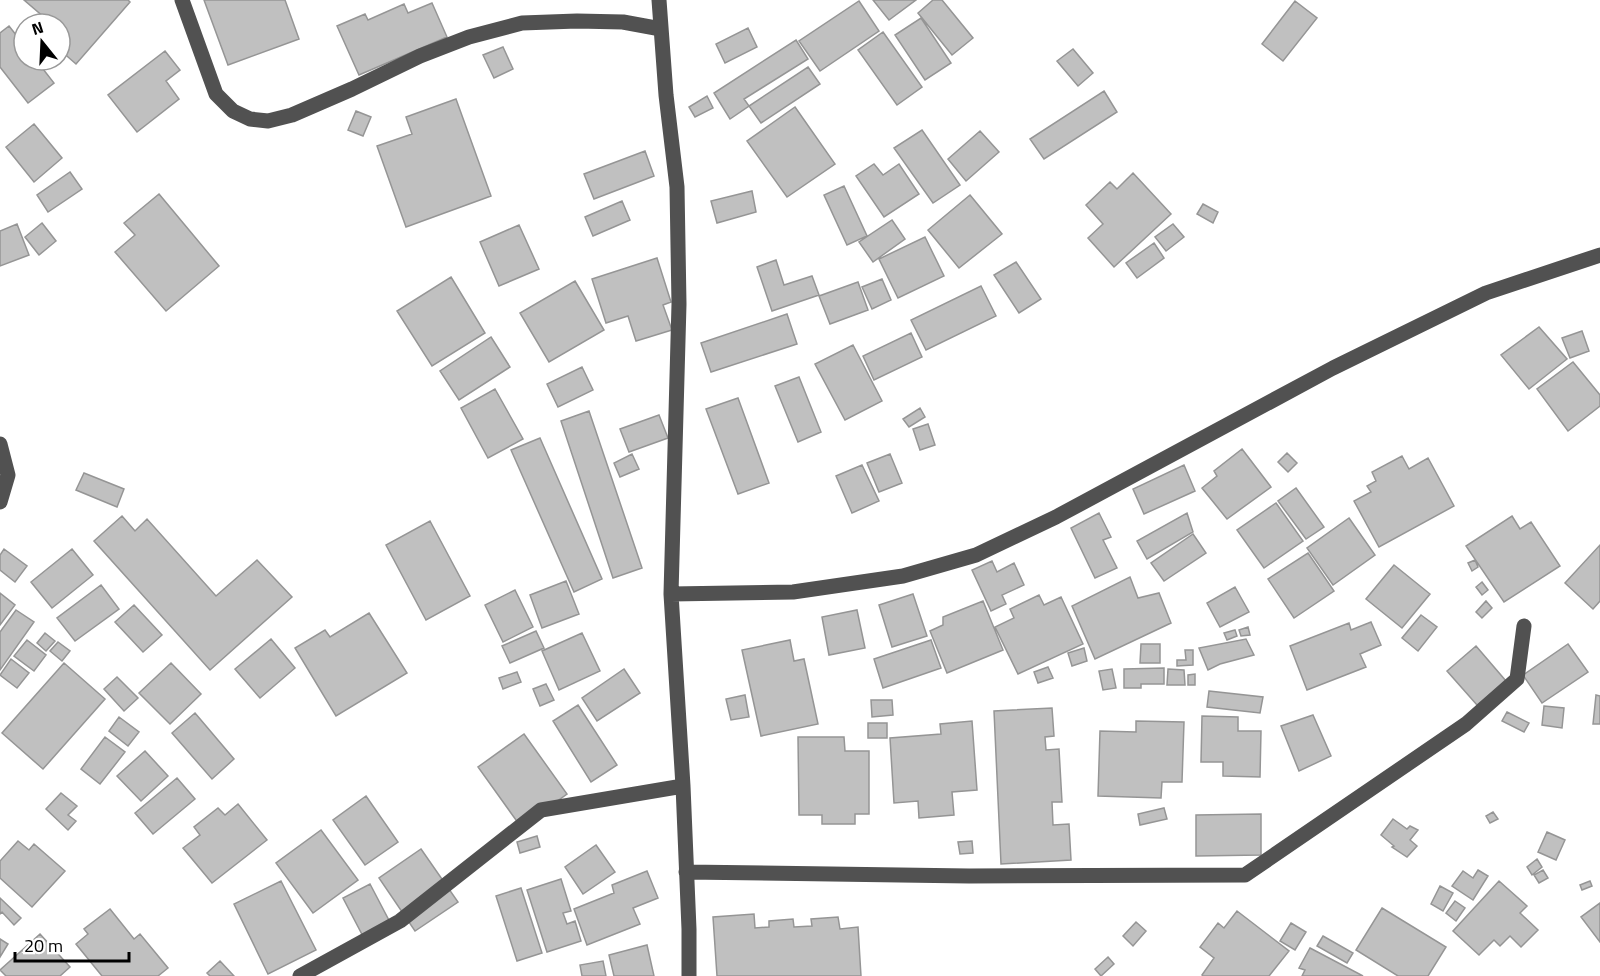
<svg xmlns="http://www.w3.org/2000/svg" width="1600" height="976" font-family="'Titillium Web',sans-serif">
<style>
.building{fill:#c0c0c0;stroke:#959595;stroke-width:1.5}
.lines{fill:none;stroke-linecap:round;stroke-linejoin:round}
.minor{stroke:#515151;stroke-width:15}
</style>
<rect width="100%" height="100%" fill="#fff"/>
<path class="building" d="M24 0H128L130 2 76 64 60 50V24H52Z
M204 0H285L299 39 228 65Z
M873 0H916L889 20Z
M933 0H942L973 38 952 55 918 13Z
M859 1 879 31 820 71 799 41Z
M1295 1 1317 18 1283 61 1262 44Z
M432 3 447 37 359 75 337 26 365 14 368 20 404 4 408 13Z
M921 18 951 63 925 80 895 35Z
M9 26 24 45V60H36L54 83 28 103 0 67V33Z
M748 28 757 47 725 63 716 44Z
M883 32 922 87 897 105 858 50Z
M796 40 808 59 744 99 749 106 730 119 714 93Z
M503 47 513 69 494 78 483 55Z
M1073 49 1093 73 1078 86 1057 61Z
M165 51 180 70 166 81 179 99 137 132 108 95Z
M808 67 820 84 761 123 749 106Z
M1104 91 1117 112 1044 159 1030 139Z
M707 96 713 108 695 117 689 107Z
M456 99 491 196 406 227 377 146 412 134 406 117Z
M795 107 835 164 787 197 747 141Z
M356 111 371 117 363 136 348 130Z
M34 124 62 158 34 182 6 147Z
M922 130 960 185 933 203 894 148Z
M980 131 999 152 966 181 948 159Z
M645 151 654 176 594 199 584 174Z
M874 164 883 175 899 164 919 194 884 217 856 176Z
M70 172 82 189 48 212 37 195Z
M1133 173 1171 214 1114 267 1088 238 1103 224 1086 205 1110 182 1117 189Z
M844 186 867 236 847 245 824 195Z
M752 191 756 212 717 223 711 201Z
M159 194 219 266 166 311 115 252 135 235 124 223Z
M970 195 1002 234 959 268 928 230Z
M622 201 630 220 593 236 585 217Z
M1203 204 1218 212 1213 223 1197 214Z
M892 220 905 239 873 262 859 242Z
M42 223 56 241 39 255 25 237Z
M17 224 29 255 0 266V231Z
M1173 224 1184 237 1166 251 1155 237Z
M519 225 539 269 499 286 480 242Z
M925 237 944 276 898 298 879 259Z
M1154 243 1164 258 1137 278 1126 263Z
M657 258 671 302 663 305 672 330 636 341 628 316 606 323 592 279Z
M776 260 784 285 812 276 819 295 772 311 757 267Z
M1016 262 1041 299 1019 313 994 275Z
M451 277 485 333 432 366 397 311Z
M882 279 891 300 872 309 862 287Z
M575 281 604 330 549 362 520 313Z
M858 282 868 310 830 324 819 296Z
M981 286 996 316 926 350 911 320Z
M787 314 797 344 711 372 701 343Z
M1539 327 1567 359 1529 389 1501 355Z
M1582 331 1589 351 1570 358 1562 338Z
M911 333 922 357 874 380 863 356Z
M491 337 510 367 459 400 440 371Z
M853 345 882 401 845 420 815 364Z
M1573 362 1600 395V406L1568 431 1537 389Z
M582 367 593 390 558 407 547 384Z
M799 377 821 432 798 442 775 386Z
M495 389 523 439 488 458 461 408Z
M738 398 769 483 738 494 706 409Z
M920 408 925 417 909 427 903 419Z
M589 411 642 568 613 578 561 421Z
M659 415 668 438 629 452 620 429Z
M928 424 935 445 920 450 913 429Z
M540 438 602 579 574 592 511 450Z
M1242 449 1271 487 1227 519 1202 488 1217 476 1214 471Z
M1287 453 1297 463 1288 472 1278 462Z
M632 454 639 469 620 477 614 463Z
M890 454 902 483 879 492 867 463Z
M1402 456 1409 469 1428 458 1454 506 1379 547 1354 501 1371 492 1367 486 1376 481 1372 472Z
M862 465 879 501 852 513 836 476Z
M1184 465 1195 491 1144 514 1133 489Z
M84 473 124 489 117 507 76 490Z
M1296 488 1324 527 1306 539 1278 501Z
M1276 503 1303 541 1264 568 1237 530Z
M1099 513 1111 537 1103 540 1117 568 1095 578 1071 528Z
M1187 513 1193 532 1147 559 1137 541Z
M122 516 135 531 147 519 216 596 257 560 292 597 210 670 94 541Z
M1512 516 1520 529 1531 522 1560 566 1504 602 1466 546Z
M1349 518 1375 555 1333 585 1307 548Z
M430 521 470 596 426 620 386 545Z
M1193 534 1206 553 1164 581 1151 563Z
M1600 545V601L1593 609 1565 583Z
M4 549 27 566 15 582 0 570V555Z
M72 549 93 575 52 608 31 582Z
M1308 553 1334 591 1294 618 1268 579Z
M1475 560 1478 567 1472 571 1468 563Z
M992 561 997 572 1014 563 1024 585 1002 595 1006 604 991 611 972 570Z
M1394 565 1430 594 1402 628 1366 599Z
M1130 577 1138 598 1159 593 1171 623 1095 659 1072 606Z
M566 581 579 614 542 628 530 595Z
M1482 582 1488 590 1482 595 1476 587Z
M101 585 119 609 75 641 57 618Z
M1235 587 1249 612 1220 627 1207 603Z
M515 590 533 627 503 642 485 605Z
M0 593 15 605 0 625Z
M913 594 927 636 892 647 879 605Z
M1039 595 1044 605 1061 597 1083 644 1018 674 995 627 1014 618 1010 609Z
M983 601 1003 650 947 673 930 631 943 625V617Z
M1486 601 1492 608 1482 618 1476 612Z
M134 605 162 635 143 652 115 622Z
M16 610 34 622 0 670V632Z
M857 610 865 648 829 655 822 617Z
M369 613 407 673 336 716 295 648 325 630 330 637Z
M1421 615 1437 627 1418 651 1402 638Z
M1371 622 1381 645 1360 654 1366 667 1307 690 1290 646 1349 623 1351 630Z
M1248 627 1250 635 1241 636 1239 630Z
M1235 630 1237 636 1227 640 1224 633Z
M536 631 544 648 510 663 502 646Z
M45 633 55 641 46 651 37 643Z
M582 633 600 671 559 690 542 651Z
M271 639 295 668 260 698 235 669Z
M1246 639 1254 655 1220 664 1208 670 1199 648Z
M27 640 46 655 34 671 14 656Z
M790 640 794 661 804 659 818 724 761 736 742 650Z
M931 640 941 668 883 688 874 659Z
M58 642 70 651 62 661 50 651Z
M1141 644H1160V663H1140Z
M1568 644 1588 672 1542 703 1523 675Z
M1476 646 1506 681 1477 705 1447 671Z
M1084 648 1087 661 1072 666 1068 653Z
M1185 650H1193V665L1177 666V660H1186Z
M11 659 29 673 17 688 0 675Z
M64 663 105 699 43 769 2 733Z
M171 663 201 694 170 724 139 693Z
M1048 667 1053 678 1038 683 1034 672Z
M1164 668V684H1141V688H1124V669Z
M624 669 640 693 597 721 582 698Z
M1112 669 1116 688 1103 690 1099 671Z
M1168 669 1184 670 1185 685H1167Z
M517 672 521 682 503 689 499 678Z
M1195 674V685H1188V675Z
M117 677 138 698 124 711 104 689Z
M546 684 554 700 540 706 533 689Z
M1209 691 1263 697 1260 713 1207 707Z
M745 695 749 717 731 720 726 699Z
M1596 695 1600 696V724H1593Z
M871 700H892L893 715 872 717Z
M578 705 617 765 591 782 553 721Z
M1544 706 1564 708 1562 728 1542 725Z
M1052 708 1054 736 1045 737 1046 750 1059 749 1062 802H1052L1053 825 1069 824 1071 860 1001 864 994 711Z
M1507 712 1529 723 1524 732 1502 721Z
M195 713 234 759 212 779 172 733Z
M1313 715 1331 756 1299 771 1281 726Z
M1202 716 1238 717V731H1261L1260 777 1223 776V762H1201Z
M119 717 139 732 128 746 109 731Z
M972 721 977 790 952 792 954 815 919 818 918 801 894 803 890 738 941 734 940 724Z
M1136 721 1184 722 1182 782H1162L1161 798 1098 796 1100 731 1136 732Z
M868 723H887V738H868Z
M524 734 567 794 521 827 478 767Z
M105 737 125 752 100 784 81 769Z
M798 737H844L845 751H869V814H855V824H822V815H799Z
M145 751 168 776 141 801 117 776Z
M177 778 195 799 153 834 135 813Z
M61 793 77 806 68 815 76 821 68 830 46 809Z
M366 796 398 842 365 865 333 820Z
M238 804 267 840 212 883 183 848 200 835 194 827 218 808 225 815Z
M1164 808 1167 819 1140 825 1138 814Z
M1493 812 1498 819 1490 823 1486 816Z
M1261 814V855L1196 856V815Z
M1393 819 1407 829 1410 826 1418 830 1410 840 1417 846 1407 857 1392 847 1394 846 1381 835Z
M321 830 358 880 313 913 276 863Z
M1547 832 1565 840 1556 860 1538 852Z
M537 836 540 847 520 853 517 842Z
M18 841 29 850 34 844 65 871 32 907 0 878V861Z
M972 841 973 853 960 854 958 842Z
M596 845 615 872 583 894 565 867Z
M421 849 458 902 415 931 379 878Z
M1537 859 1542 867 1532 875 1527 867Z
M1478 870 1488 876 1473 900 1452 886 1463 871 1473 878Z
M1543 870 1548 878 1539 883 1534 875Z
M647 871 658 898 633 908 640 924 587 945 574 909 614 893 612 885Z
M561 879 571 911 563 913 567 924 575 921 581 941 547 952 527 890Z
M281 881 316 950 268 974 234 904Z
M1499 881 1527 906 1520 913 1538 930 1521 947 1510 936 1500 946 1494 940 1479 955 1453 931Z
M1590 881 1592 886 1582 890 1580 885Z
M370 884 393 928 366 942 343 898Z
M1440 886 1453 893 1443 911 1431 904Z
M521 888 542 953 517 961 496 896Z
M0 898 21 918 14 925 2 912 0 914Z
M1455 901 1465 908 1456 921 1446 913Z
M1600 903V942L1581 917Z
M1382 908 1446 947 1428 976H1398L1356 950Z
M110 909 134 939 140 934 168 968 158 976H102L76 944 88 934 84 929Z
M1237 911 1289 951 1269 976H1203L1202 975 1214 958 1200 947 1218 923 1224 928Z
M754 914 755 928 769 927V921L793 919 794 927 812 926 811 919 838 917 840 929 858 927 861 976H717L713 917Z
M1136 922 1146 931 1133 946 1123 936Z
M1291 923 1306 932 1295 950 1280 941Z
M40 934 70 967 60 976H6L0 970Z
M1323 936 1353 953 1347 963 1317 946Z
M0 939 8 944 0 957Z
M647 945 654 976H614L609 955Z
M1310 948 1363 976H1302L1305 970 1299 968Z
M1108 957 1114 964 1101 976 1095 969Z
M220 961 234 976H210L207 973Z
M603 961 606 976H582L580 965Z"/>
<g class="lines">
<path class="minor" d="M182 0 216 94 233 111 250 119 268 121 292 115 352 89 420 56 469 37 522 23 577 21 623 22 661 29
M659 0 666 95 677 187 679 304 671 594 683 786 689 929V976
M0 444 8 475 0 502
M671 594 793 592 903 576 976 555 1056 517 1333 368 1486 293 1600 255
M686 872 969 876 1245 875 1466 724 1517 679 1524 626
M300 976 400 921 541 810 683 786"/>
</g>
<g transform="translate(42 42) rotate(342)"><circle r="28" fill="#ffffff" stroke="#999999" stroke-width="1.5"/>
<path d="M0-4.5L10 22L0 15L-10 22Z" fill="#000000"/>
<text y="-9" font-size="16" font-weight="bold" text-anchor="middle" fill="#000000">N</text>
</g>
<path d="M15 952v9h114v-9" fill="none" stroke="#000000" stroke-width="3"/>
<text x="24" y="952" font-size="18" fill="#000000" stroke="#ffffff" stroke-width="4.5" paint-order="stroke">20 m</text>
</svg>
